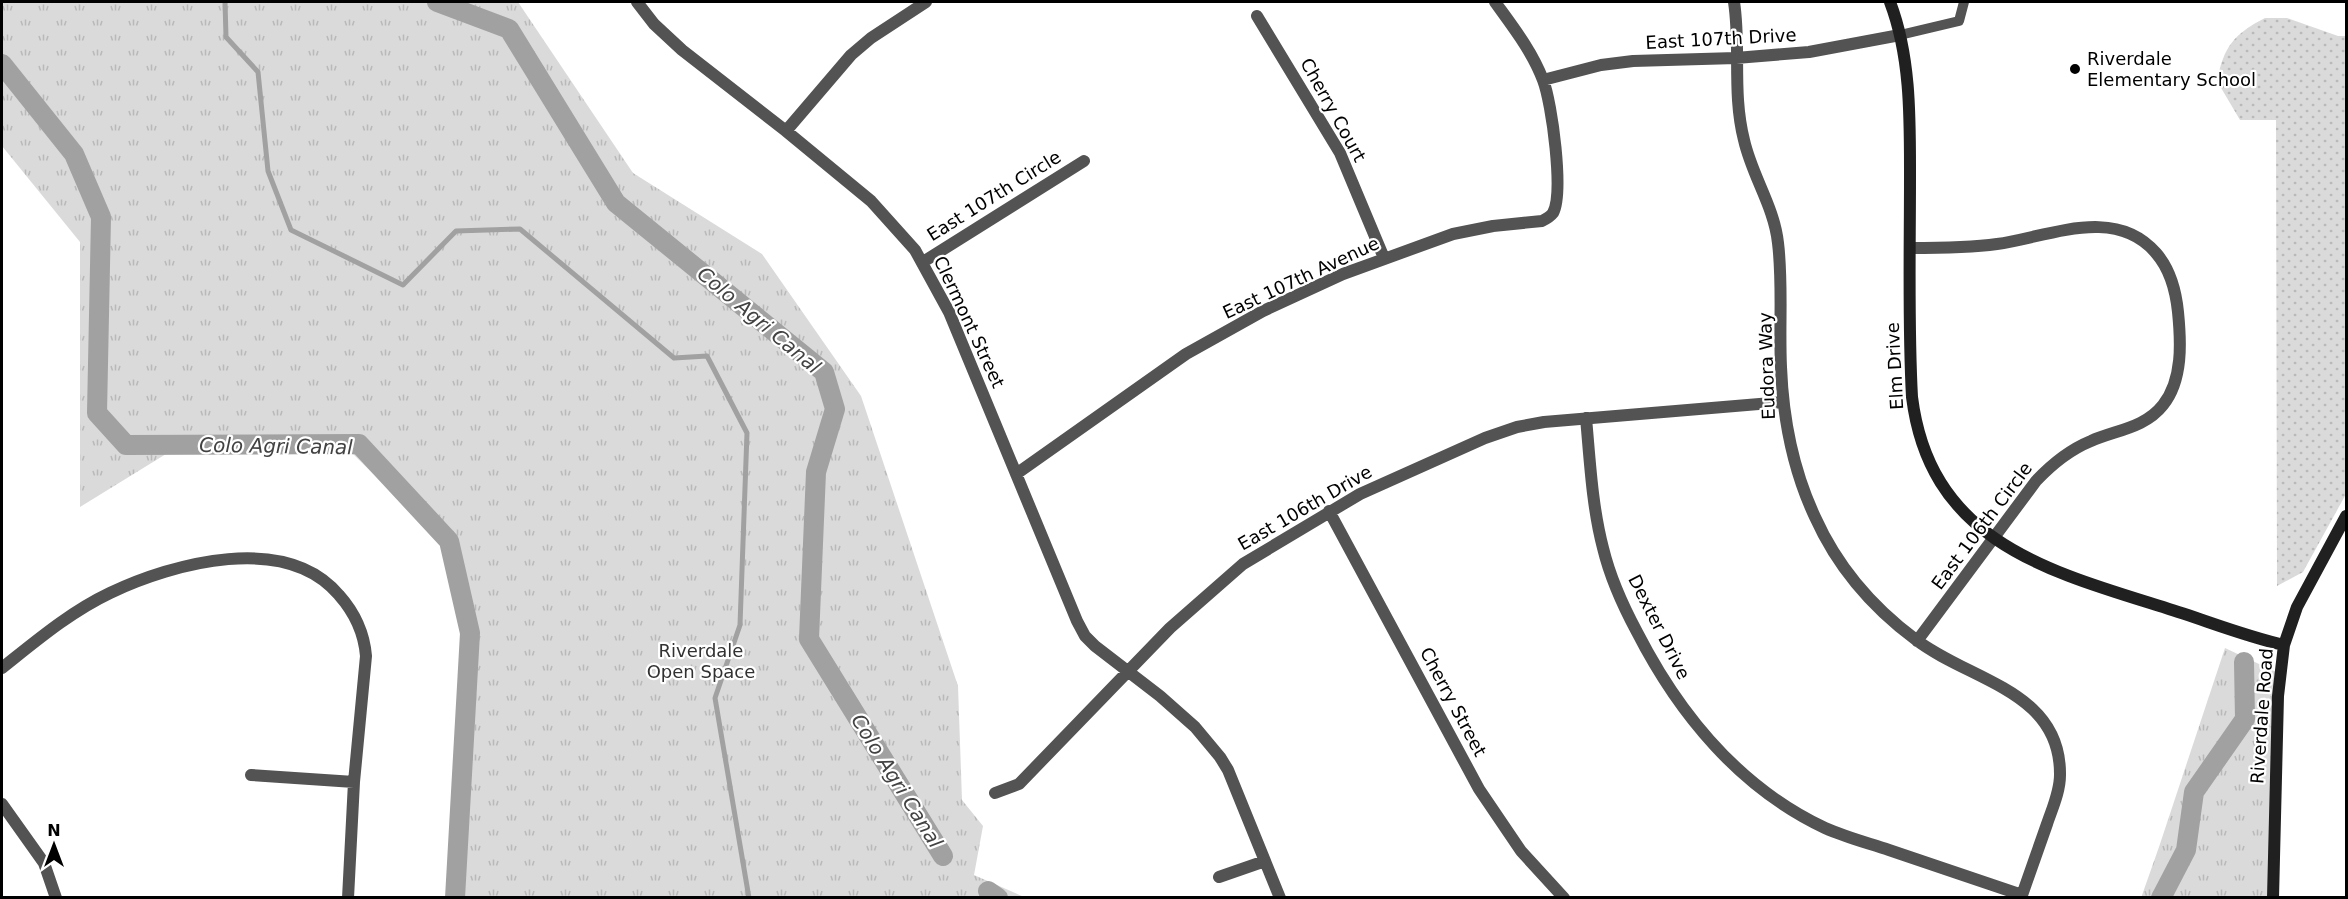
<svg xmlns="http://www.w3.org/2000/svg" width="2348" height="899" font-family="'DejaVu Sans',sans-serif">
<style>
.grass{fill:url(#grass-dots)}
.park{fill:url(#park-tufts)}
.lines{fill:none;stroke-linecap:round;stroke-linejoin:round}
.stream{stroke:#a1a1a1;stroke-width:5}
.canal{stroke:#a1a1a1;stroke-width:20}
.lane{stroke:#535353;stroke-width:10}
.street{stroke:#535353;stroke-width:12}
.secondary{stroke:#202020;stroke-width:12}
.poi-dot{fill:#000;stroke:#fff;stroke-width:2}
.labels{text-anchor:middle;stroke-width:4.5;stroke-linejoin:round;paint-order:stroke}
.street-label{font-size:18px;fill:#000;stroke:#fff}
.poi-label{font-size:18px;fill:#000;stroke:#fff;text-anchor:start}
.park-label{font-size:18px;fill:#313131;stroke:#fff}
.water-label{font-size:20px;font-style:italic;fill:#424242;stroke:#fff}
</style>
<defs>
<pattern id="grass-dots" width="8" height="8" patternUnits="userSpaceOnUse" patternTransform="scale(1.5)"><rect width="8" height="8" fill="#dadada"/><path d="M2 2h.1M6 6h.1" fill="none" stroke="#b9b9b9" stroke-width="1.8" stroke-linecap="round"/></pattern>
<pattern id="park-tufts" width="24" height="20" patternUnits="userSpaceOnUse" patternTransform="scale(1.5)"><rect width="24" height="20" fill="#dadada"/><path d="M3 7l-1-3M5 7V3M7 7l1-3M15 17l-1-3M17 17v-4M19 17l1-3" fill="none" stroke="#b9b9b9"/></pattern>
</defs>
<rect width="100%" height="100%" fill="#fff"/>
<path class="grass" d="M2265 18H2287L2338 36H2346V494L2303 572 2277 586 2276 120H2240L2217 81C2224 46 2234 34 2265 18Z"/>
<path class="park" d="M2 2H518L633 173 762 254 861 396 958 686 962 800 983 826 974 875 1024 897H446L467 633 442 542 350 451 166 454 80 507V242L2 146Z
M2225 648 2276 672 2270 897 2141 898 2159 847Z"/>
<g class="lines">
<path class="stream" d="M225 2 226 37 258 72 268 171 291 230 403 285 456 231 520 229 674 358 707 356 747 433 740 625 715 698 749 898"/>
<path class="canal" d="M437 2 509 29 616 203 824 372 835 409 816 472 809 639 943 856
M2 64 74 154 101 217 97 413 126 445 359 444 449 541 470 633 455 898
M988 891 998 898
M2161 898 2186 850 2194 792 2245 719 2244 662"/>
<path class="lane" d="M1900 35 1959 21 1964 2"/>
<path class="street" d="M637 2 654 24 682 50 786 131 871 201 915 250 949 312 1077 621 1085 636 1095 646 1160 696 1195 727 1220 757 1228 770 1280 898
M1734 2C1741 47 1732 93 1744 140 1752 176 1774 206 1778 243 1783 284 1779 325 1781 367 1783 418 1793 470 1815 517 1837 566 1872 607 1915 639 1969 681 2061 690 2060 775 2060 792 2052 809 2047 824 2038 849 2030 873 2021 898
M1257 16 1340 153 1384 258
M1543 80 1601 65 1633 61 1736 58 1809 52 1900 35
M786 131 851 55 871 38 926 2
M1910 248C1939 248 1968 248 1997 244 2048 237 2115 205 2156 253 2170 269 2176 292 2178 312 2181 342 2183 380 2163 405 2145 428 2116 430 2091 441 2069 450 2052 464 2036 481L1917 641
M923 262 1084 161
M1586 418C1590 461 1592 506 1603 548 1610 577 1623 606 1637 632 1679 714 1740 788 1825 828 1845 837 1868 843 1889 850 1933 865 1978 880 2022 895
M1016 474 1186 354 1263 311 1343 274 1453 234 1493 226 1542 221C1546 219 1550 217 1553 213 1564 193 1552 103 1543 80 1532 51 1513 27 1495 2
M1329 511 1479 789 1521 851 1564 898
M2 668C36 641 70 612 110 593 173 563 286 532 339 595 355 613 364 632 366 656L354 782 348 898
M251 775 354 782
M995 793 1019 784 1170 628 1243 564 1360 494 1485 438 1517 427 1544 422 1783 402
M2 804 44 863 56 898
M1219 877 1265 861"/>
<path class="secondary" d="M1890 2C1911 57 1910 119 1910 178 1910 251 1908 324 1912 397 1930 541 2047 571 2166 608 2205 620 2244 636 2284 645
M2273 898 2278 696 2284 645 2297 607 2346 516"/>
</g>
<circle class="poi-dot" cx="2075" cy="69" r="6"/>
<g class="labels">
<g class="street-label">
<text transform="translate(1721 39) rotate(-3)" y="6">East 107th Drive</text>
<text transform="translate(1333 110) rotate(61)" y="6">Cherry Court</text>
<text transform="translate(994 196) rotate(-32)" y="6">East 107th Circle</text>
<text transform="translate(1301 278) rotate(-25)" y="6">East 107th Avenue</text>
<text transform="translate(969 322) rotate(65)" y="6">Clermont Street</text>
<text transform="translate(1767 366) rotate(-92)" y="6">Eudora Way</text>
<text transform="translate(1895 366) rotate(-93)" y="6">Elm Drive</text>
<text transform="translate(1305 508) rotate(-30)" y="6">East 106th Drive</text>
<text transform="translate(1982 526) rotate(-53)" y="6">East 106th Circle</text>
<text transform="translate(1659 627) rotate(63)" y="6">Dexter Drive</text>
<text transform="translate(1453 702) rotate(62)" y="6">Cherry Street</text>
<text transform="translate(2262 716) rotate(-86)" y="6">Riverdale Road</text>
</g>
<g class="poi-label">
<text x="2087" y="65">Riverdale<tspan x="2087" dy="21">Elementary School</tspan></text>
</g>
<g class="park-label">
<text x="701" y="657">Riverdale<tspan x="701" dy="21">Open Space</tspan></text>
</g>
<g class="water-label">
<text transform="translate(759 320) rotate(40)" y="7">Colo Agri Canal</text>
<text transform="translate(276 446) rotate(1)" y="7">Colo Agri Canal</text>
<text transform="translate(897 781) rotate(58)" y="7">Colo Agri Canal</text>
</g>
</g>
<rect width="2348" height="899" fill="none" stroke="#000000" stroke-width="6"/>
<g transform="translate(54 845)" stroke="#ffffff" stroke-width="4.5" paint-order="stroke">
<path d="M0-4.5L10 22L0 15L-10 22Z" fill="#000000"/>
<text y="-9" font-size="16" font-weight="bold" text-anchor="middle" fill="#000000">N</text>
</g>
</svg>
